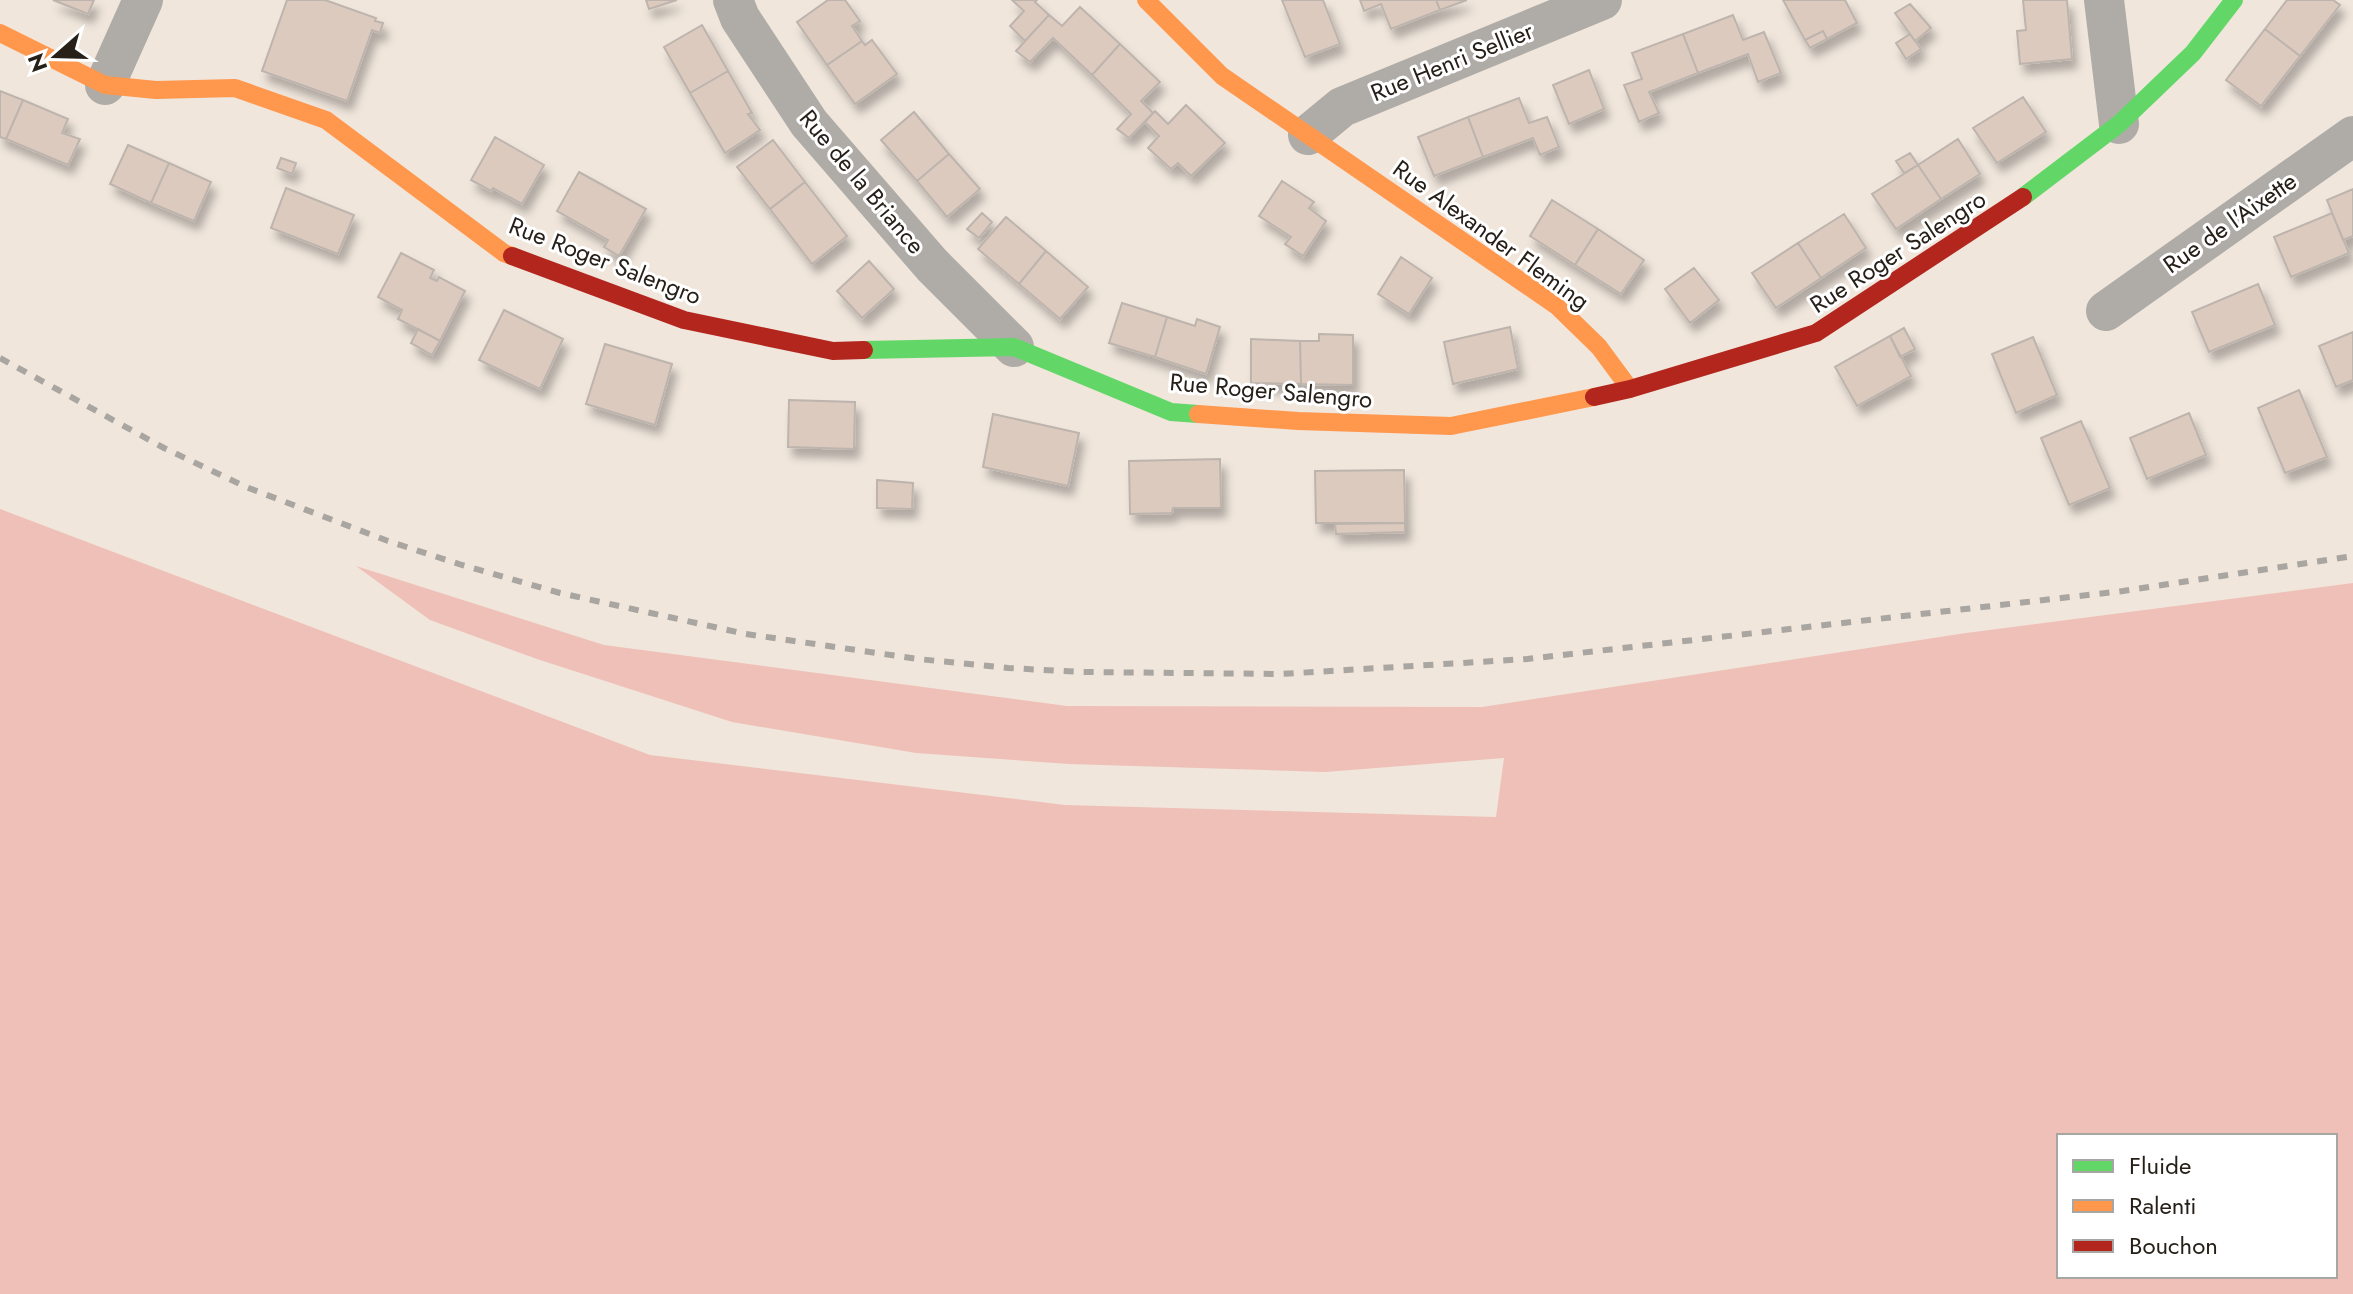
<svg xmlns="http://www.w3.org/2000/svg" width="2353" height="1294" font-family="Jost,sans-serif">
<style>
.green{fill:#efc0b7;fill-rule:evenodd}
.building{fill:#dccabf;stroke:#bdb4ad;stroke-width:2;filter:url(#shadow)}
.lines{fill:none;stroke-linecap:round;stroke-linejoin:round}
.street{stroke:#afaca8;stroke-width:40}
.fast{stroke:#63d668;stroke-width:18}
.slow{stroke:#ff974d;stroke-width:18}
.jam{stroke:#b3261e;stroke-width:18}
.rail{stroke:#a9a5a0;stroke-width:6;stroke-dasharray:10 10;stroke-linecap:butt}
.labels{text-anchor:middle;stroke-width:6;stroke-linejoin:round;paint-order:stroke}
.street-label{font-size:24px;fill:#262019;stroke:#fff}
</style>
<defs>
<filter id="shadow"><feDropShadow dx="5" dy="9" stdDeviation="4" flood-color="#0004"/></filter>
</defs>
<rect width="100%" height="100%" fill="#f0e6dc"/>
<path class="green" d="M0 509 650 755 1065 805 1496 817 1504 758 1325 772 1069 764 916 753 732 722 537 659 430 620 356 566 604 645 1067 706 1482 707 1966 633 2353 583V1294H0ZM2059 1136H2335V1276H2059Z"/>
<path class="building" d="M53 0H94L88 14Z
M287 0H325L376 18 375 21 383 23 380 33 372 30 347 101 262 71Z
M646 0H677L649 9Z
M828 0H845L860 21 852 26 862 41 827 65 797 22Z
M1012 0H1037L1035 2 1049 15 1025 41 1010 26 1024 11Z
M1282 0H1323L1340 44 1305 57Z
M1360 0H1436L1440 10 1391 29 1381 4 1364 11Z
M1436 0H1467L1440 10Z
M1783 0H1845L1857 23 1827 39 1823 31 1805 40Z
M2023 0H2067L2072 59 2020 64 2017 31 2026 30Z
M2287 0H2333L2340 5 2300 56 2265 29Z
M1910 4 1931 28 1915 41 1895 13Z
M1080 7 1120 44 1092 75 1053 38 1030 62 1016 51 1049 15 1062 26Z
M1733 15 1743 40 1764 32 1781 73 1758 82 1748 54 1698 73 1683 34Z
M702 25 728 71 690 93 664 47Z
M2265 29 2300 56 2261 106 2226 80Z
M1823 31 1827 39 1810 48 1805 40Z
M1683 34 1698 73 1649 92 1659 113 1639 122 1624 85 1642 79 1632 53Z
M1910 34 1921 49 1906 59 1896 43Z
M872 40 897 74 855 104 827 65 862 41 865 45Z
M1120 44 1160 82 1141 101 1153 113 1129 138 1117 129 1131 114 1092 75Z
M1589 70 1604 109 1569 124 1553 85Z
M728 71 752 113 748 114 760 130 725 153 690 93Z
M0 91 23 100 6 139 0 137Z
M2023 97 2046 132 1997 163 1973 128Z
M1519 98 1529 123 1547 117 1559 147 1540 155 1533 138 1483 157 1468 117Z
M23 100 68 119 62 133 80 139 68 165 6 139Z
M1186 105 1225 143 1191 176 1178 163 1171 169 1148 148 1159 136 1145 122 1155 111 1168 124Z
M914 112 949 154 917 181 881 140Z
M1468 117 1483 157 1434 176 1418 137Z
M495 137 544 165 522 204 493 188 491 191 471 180Z
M1958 139 1980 174 1941 199 1918 165Z
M773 140 805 182 770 209 737 167Z
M128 145 169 163 151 203 110 184Z
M1910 153 1918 165 1904 173 1896 161Z
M949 154 980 189 947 217 917 181Z
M281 158 296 163 292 174 277 168Z
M169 163 211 182 194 221 151 203Z
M1918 165 1941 199 1896 229 1872 194Z
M579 172 646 209 619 256 604 247 608 240 557 211Z
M1282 181 1314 202 1309 208 1326 221 1303 256 1285 244 1291 237 1259 216Z
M805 182 847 236 812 264 770 209Z
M286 188 354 215 338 254 271 228Z
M2353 189V236L2343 240 2327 200Z
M1552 200 1598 229 1575 265 1530 236Z
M982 213 992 222 979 238 967 229Z
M2332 213 2349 253 2291 277 2274 237Z
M1844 214 1866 248 1821 278 1798 243Z
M1006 217 1046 251 1019 284 978 249Z
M1598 229 1644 260 1621 294 1575 265Z
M1798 243 1821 278 1776 308 1752 273Z
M1046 251 1088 287 1060 319 1019 284Z
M401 253 434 270 430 278 437 281 439 277 465 291 440 341 398 319 402 310 378 297Z
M1401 257 1432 278 1409 314 1378 294Z
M869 261 894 289 862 318 837 291Z
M1694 268 1719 300 1690 323 1665 289Z
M2258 284 2275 325 2209 352 2192 312Z
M1122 303 1167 317 1155 357 1109 343Z
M504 310 563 339 540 389 479 360Z
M1167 317 1195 326 1197 319 1220 327 1206 374 1155 357Z
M1510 327 1518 369 1453 384 1444 342Z
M1904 328 1915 349 1900 357 1890 336Z
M418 329 440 341 432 355 411 343Z
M2353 332V380L2336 387 2319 346Z
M1319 334 1353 335V385L1301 384 1300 341H1319Z
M1890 336 1911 376 1857 406 1835 367Z
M2033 337 2057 395 2016 413 1992 354Z
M1251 339 1300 341 1301 384 1251 383Z
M605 344 672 364 655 425 586 404Z
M2299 390 2327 457 2285 473 2258 408Z
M789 400 855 402 854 449 788 447Z
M2189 413 2206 455 2147 479 2130 438Z
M993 414 1079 433 1068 486 983 467Z
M2081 421 2110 488 2069 505 2041 438Z
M1220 459 1221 508H1173L1172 513 1130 514 1129 461Z
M1404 470 1405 523H1316L1315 471Z
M877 480 913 483 912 509 877 508Z
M1405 523V532L1336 534 1335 524Z"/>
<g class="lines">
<path class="street" d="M733 0 740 18 809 123 932 265 1014 347
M2104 0 2119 124
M105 85 143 0
M1308 135 1342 107 1602 0
M2106 311 2353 136"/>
<path class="fast" d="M2023 197 2119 124 2193 53 2234 0
M864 350 1014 347 1171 412 1198 414"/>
<path class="slow" d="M1146 0 1222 76 1557 306 1599 347 1630 389
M0 33 105 85 156 90 235 88 326 120 504 253 512 256
M1198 414 1298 421 1451 426 1594 397"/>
<path class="jam" d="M512 256 684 320 833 351 864 350
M1594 397 1630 389 1816 333 2023 197"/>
<path class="rail" d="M0 358 164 448 246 487 388 541 462 565 560 593 746 634 918 659 1008 668 1082 672 1281 674 1527 659 2123 591 2353 556"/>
</g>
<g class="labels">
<g class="street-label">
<text transform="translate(1452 62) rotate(-22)" y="8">Rue Henri Sellier</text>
<text transform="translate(862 182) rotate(50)" y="8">Rue de la Briance</text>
<text transform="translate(2230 223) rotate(-35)" y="8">Rue de l'Aixette</text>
<text transform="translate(1491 235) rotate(36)" y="8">Rue Alexander Fleming</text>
<text transform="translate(1898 252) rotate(-33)" y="8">Rue Roger Salengro</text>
<text transform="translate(605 261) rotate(21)" y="8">Rue Roger Salengro</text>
<text transform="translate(1271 391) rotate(5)" y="8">Rue Roger Salengro</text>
</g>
</g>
<rect x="2057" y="1134" width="280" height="144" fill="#ffffff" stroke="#a8a6a3" stroke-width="2"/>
<rect x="2073" y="1160" width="40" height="12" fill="#63d668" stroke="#a8a6a3" stroke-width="2"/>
<text x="2129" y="1174" font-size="24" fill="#262019">Fluide</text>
<rect x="2073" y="1200" width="40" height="12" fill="#ff974d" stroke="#a8a6a3" stroke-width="2"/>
<text x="2129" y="1214" font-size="24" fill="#262019">Ralenti</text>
<rect x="2073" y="1240" width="40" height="12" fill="#b3261e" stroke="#a8a6a3" stroke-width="2"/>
<text x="2129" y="1254" font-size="24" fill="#262019">Bouchon</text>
<g transform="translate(56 56) rotate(250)" stroke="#ffffff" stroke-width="6" paint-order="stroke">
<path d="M0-6L14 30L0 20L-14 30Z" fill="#262019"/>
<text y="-12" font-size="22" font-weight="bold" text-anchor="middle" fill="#262019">N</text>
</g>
</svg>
